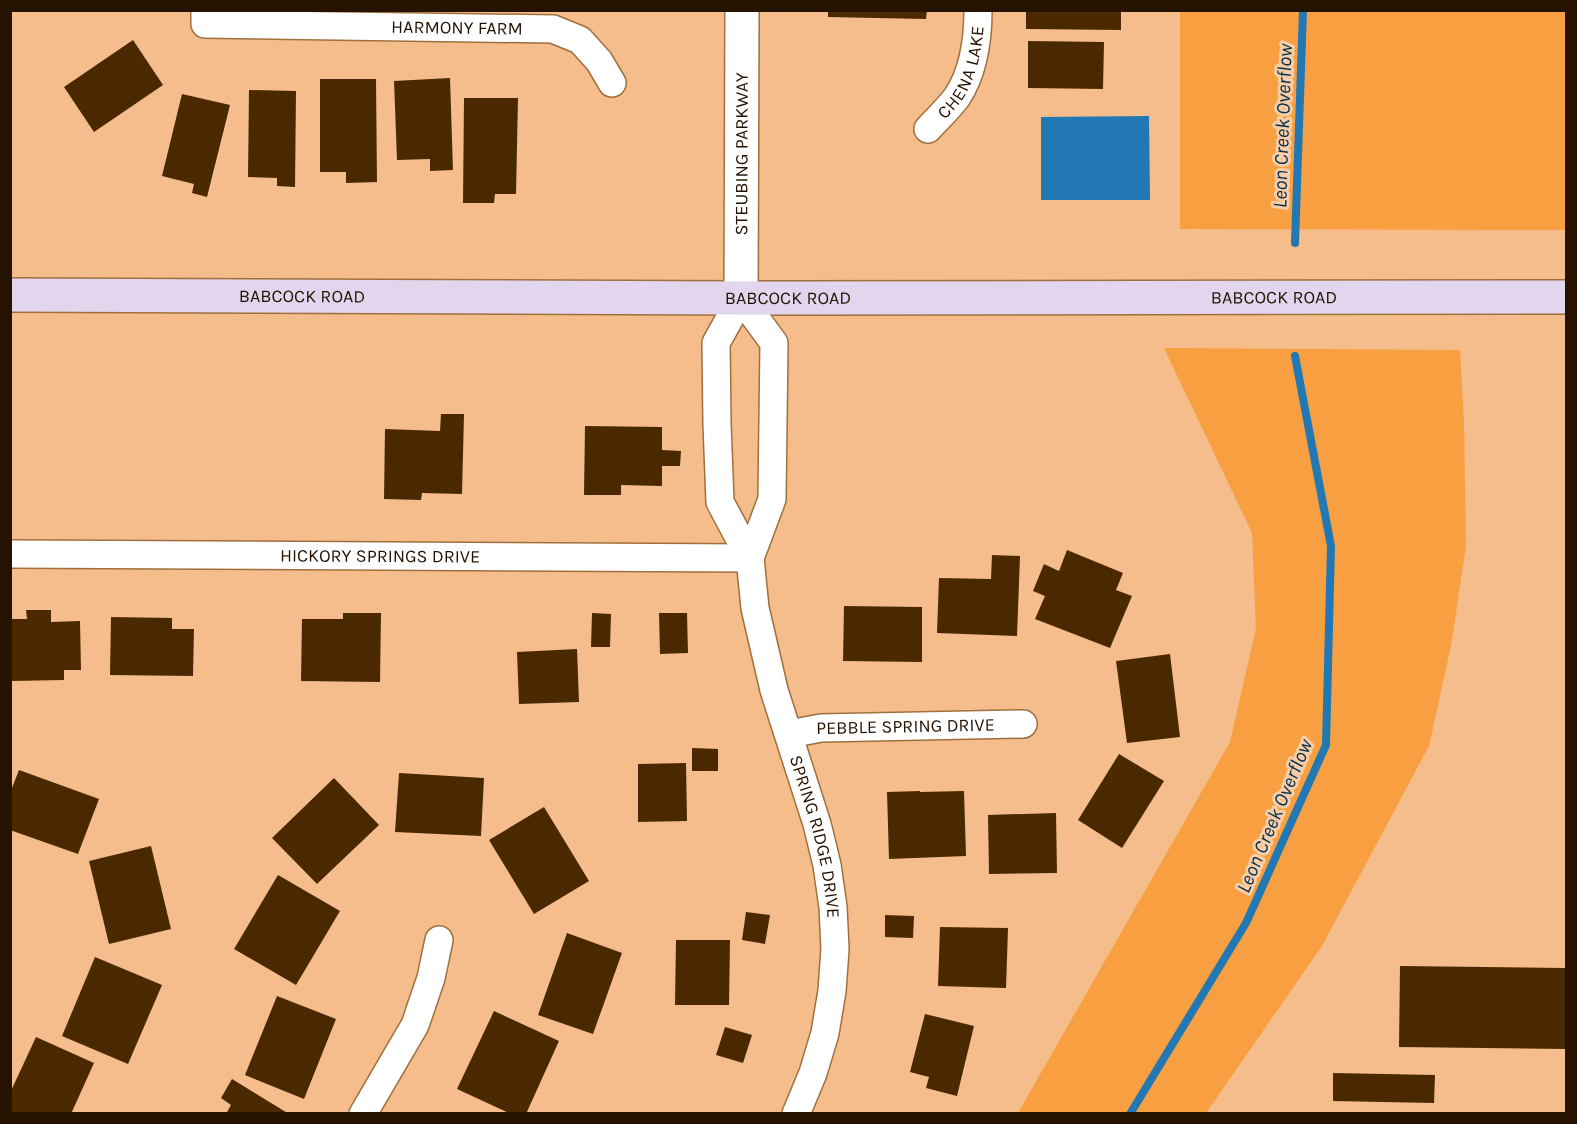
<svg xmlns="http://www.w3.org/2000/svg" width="1577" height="1124" font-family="Karla,sans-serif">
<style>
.green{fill:#f79f41}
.water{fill:#2178b2}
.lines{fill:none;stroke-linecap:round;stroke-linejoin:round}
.stream{stroke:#2178b2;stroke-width:8}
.building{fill:#4b2900}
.minor-casing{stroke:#a06f3e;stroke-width:30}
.tertiary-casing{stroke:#a06f3e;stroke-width:36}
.secondary-casing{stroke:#a06f3e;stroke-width:36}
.minor{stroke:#fff;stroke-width:27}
.tertiary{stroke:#fff;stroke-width:33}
.secondary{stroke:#e1d6ed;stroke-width:33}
.labels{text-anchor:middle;stroke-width:6;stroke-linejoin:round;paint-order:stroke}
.street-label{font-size:18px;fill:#251201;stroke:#f9cda5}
.water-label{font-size:20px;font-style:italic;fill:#01304e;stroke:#f9cda5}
</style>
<rect width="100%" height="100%" fill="#f4bd8b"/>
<path class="green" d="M1180 11H1566V230L1180 229Z
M1164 348 1460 350 1464 422 1466 546 1451 646 1429 746 1322 946 1206 1113H1018L1230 742 1256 628 1252 533Z"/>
<path class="water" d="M1149 116 1150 200H1041V117Z"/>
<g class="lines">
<path class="stream" d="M1295 243 1303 10
M1130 1114 1246 923 1326 745 1331 546 1295 356"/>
</g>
<path class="building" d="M828 10H927L926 19 828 17Z
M1026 10H1121V30L1026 29Z
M133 40 163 85 94 132 64 87Z
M1028 41 1104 42 1103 89 1028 88Z
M450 78 453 170 430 171V159L397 160 394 81Z
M320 79H376L377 182 346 183V172H320Z
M249 90 296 91 295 187 277 186V178L248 177Z
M182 94 230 105 207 197 192 193 194 184 162 176Z
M464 98H518L516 194H495L494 203H463Z
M441 414H464L462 494 422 493 421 500 384 499 385 429 440 431Z
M585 426 662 427V450L681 451 680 466H662V486L621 485V495H584Z
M1067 550 1123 573 1116 590 1132 596 1110 648 1035 619 1045 596 1033 591 1044 564 1059 571Z
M992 555 1020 556 1017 636 937 633 939 578 991 579Z
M844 606 922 607V662L843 661Z
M26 610H51V622L80 621 81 670H64V680L11 681 10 619H27Z
M343 613H381L380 682 301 681 302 619H343Z
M592 613 611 614 610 647H591Z
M659 613H687L688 653 660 654Z
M111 617 172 618V629H194L193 676 110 675Z
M577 649 579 702 519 704 517 652Z
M1170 654 1180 737 1127 743 1116 661Z
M692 748 718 749V771H692Z
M1119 754 1164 781 1122 848 1078 820Z
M686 763 687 821 638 822V764Z
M19 770 99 799 78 854 10 830V793Z
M399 773 484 778 481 836 395 832Z
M334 778 379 825 317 884 272 838Z
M920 791V792L964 791 966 856 889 859 887 792Z
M544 807 589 881 534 914 489 840Z
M1056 813 1057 873 989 874 988 815Z
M151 846 171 929 109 944 89 861Z
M278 875 340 911 296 985 234 949Z
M746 912 770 915 765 944 742 940Z
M885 915 914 916 913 938 885 937Z
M940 927 1008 928 1006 988 938 986Z
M567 933 622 953 593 1034 538 1015Z
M676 940H730L729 1005H675Z
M95 957 162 985 128 1064 62 1036Z
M1400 966 1566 968V1049L1399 1047Z
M277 996 336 1019 304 1099 245 1075Z
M494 1011 559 1041 526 1114H511L457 1089Z
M925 1014 974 1026 957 1096 926 1088 929 1077 910 1072Z
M725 1027 752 1035 743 1063 716 1055Z
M36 1037 94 1063 71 1114H10V1093Z
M1333 1073 1435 1075 1434 1103 1333 1101Z
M232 1079 289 1114H226L231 1105 221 1098Z"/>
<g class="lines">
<g class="minor-casing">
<g id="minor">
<path id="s1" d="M205 10V24L553 29 580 40 599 61 612 83"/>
<path id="s2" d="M928 129C937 119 949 108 957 97 973 73 978 39 978 10"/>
<path id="s3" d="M10 554 750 558"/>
<path id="s4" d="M750 558 772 499 774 343 741 298 716 343 717 424 720 502 750 558 755 608 774 690 817 824 827 865 833 907 835 949 832 991 825 1033 813 1073 796 1114"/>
<path id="s5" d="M789 734 821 728 1023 724"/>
<path d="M363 1114 415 1025 431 978 439 940"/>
</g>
</g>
<g class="tertiary-casing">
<g id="tertiary">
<path id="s6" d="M741 298 742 10"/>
</g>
</g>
<g class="secondary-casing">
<g id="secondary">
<path id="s7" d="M10 295 741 298 1566 297"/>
</g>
</g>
<use href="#minor" class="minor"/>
<use href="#tertiary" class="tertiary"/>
<use href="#secondary" class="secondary"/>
</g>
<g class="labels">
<g class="street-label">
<text dy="6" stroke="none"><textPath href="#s1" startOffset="266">HARMONY FARM</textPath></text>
<text dy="6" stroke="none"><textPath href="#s2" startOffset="68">CHENA LAKE</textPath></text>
<text dy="6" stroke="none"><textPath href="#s6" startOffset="144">STEUBING PARKWAY</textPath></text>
<text dy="6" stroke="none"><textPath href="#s7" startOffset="292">BABCOCK ROAD</textPath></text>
<text dy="6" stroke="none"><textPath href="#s7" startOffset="1264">BABCOCK ROAD</textPath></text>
<text dy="6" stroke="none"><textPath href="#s7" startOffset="778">BABCOCK ROAD</textPath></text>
<text dy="6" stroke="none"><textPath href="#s3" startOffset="370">HICKORY SPRINGS DRIVE</textPath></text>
<text dy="6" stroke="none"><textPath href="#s5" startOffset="117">PEBBLE SPRING DRIVE</textPath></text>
<text dy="6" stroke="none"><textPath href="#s4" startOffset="836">SPRING RIDGE DRIVE</textPath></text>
</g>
<g class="water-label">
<text transform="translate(1282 126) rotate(-88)" y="7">Leon Creek Overflow</text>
<text transform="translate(1274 816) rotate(-67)" y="7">Leon Creek Overflow</text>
</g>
</g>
<rect width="1577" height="1124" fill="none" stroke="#251201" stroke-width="24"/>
</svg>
